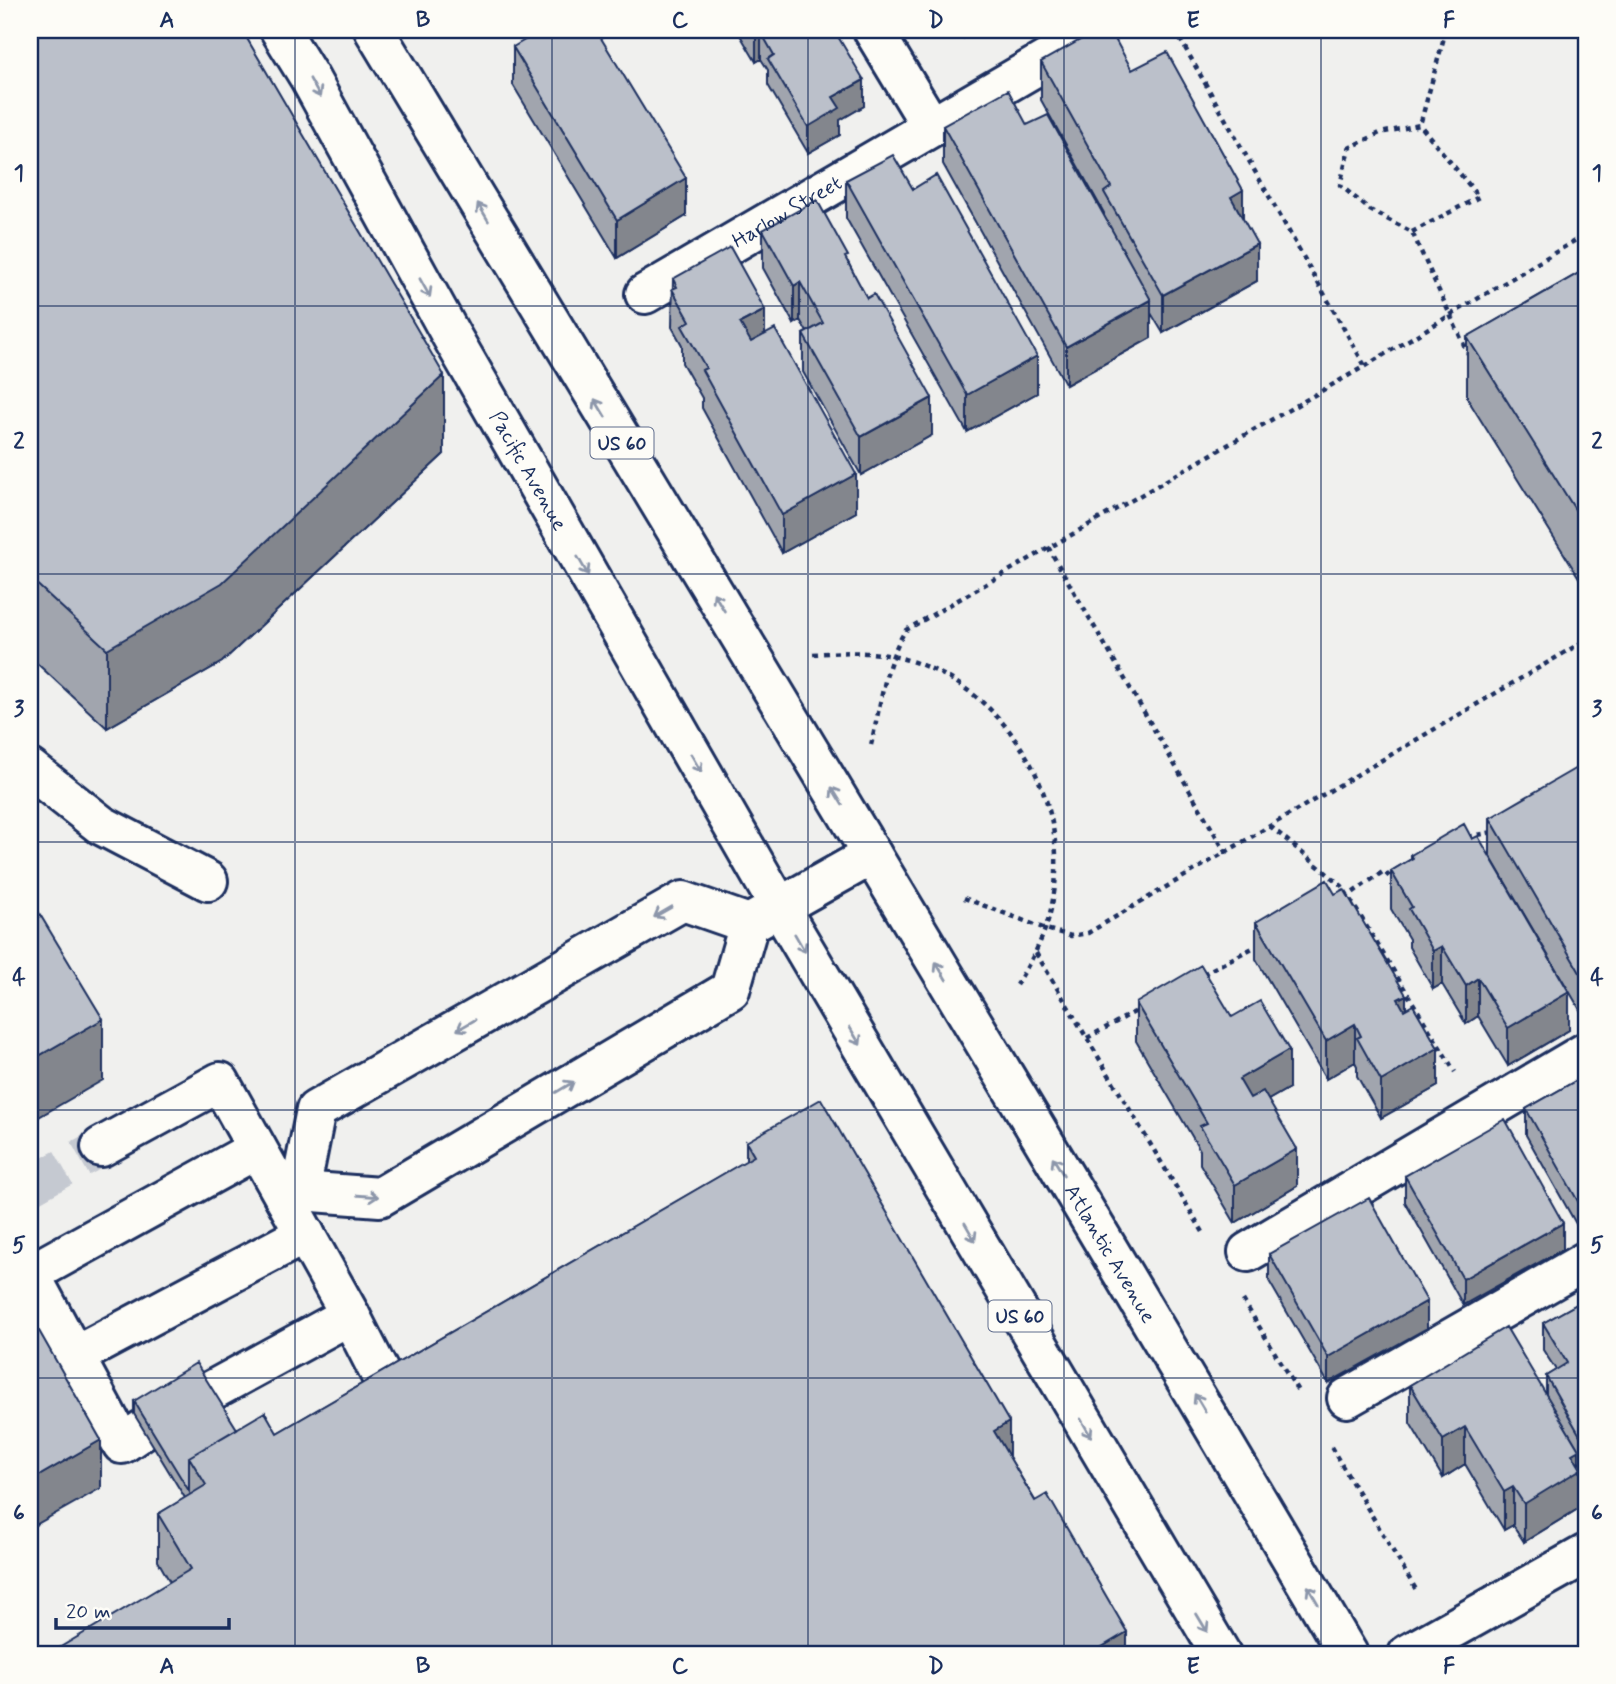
<svg xmlns="http://www.w3.org/2000/svg" width="1616" height="1684" font-family="Mynerve,sans-serif">
<style>
.lines{fill:none;stroke-linecap:round;stroke-linejoin:round}
.minor-tunnel{stroke:#c5c9d1;stroke-width:38;stroke-dasharray:38 19;stroke-linecap:butt}
.minor-casing{stroke:#1b2f5e;stroke-width:44}
.highway-casing{stroke:#1b2f5e;stroke-width:44}
.path{stroke:#1b2f5e;stroke-width:4.5;stroke-dasharray:5 5;stroke-linecap:butt}
.minor{stroke:#fdfcf7;stroke-width:38}
.highway{stroke:#fdfcf7;stroke-width:38}
.wall{fill:#a1a5ae;stroke:#1b2f5e;stroke-width:2}
.shaded-wall{fill:#83868d;stroke:#1b2f5e;stroke-width:2}
.building{fill:#bbc0ca;stroke:#1b2f5e;stroke-width:2}
.oneway{stroke:#8c96aa}
.grid{fill:none;stroke:#1b2f5e;stroke-width:2;stroke-opacity:0.55}
.labels{text-anchor:middle;stroke-width:5;stroke-linejoin:round;paint-order:stroke}
.shield{fill:#fdfcf7;stroke:#5f6c8c;stroke-width:2}
.shield-label{font-size:19px;font-weight:bold;fill:#1b2f5e}
.street-label{font-size:21px;fill:#1b2f5e;stroke:#fdfcf7}
.neatline{fill:none;stroke:#1b2f5e;stroke-width:2.5}
.grid-label{font-size:23px;text-anchor:middle;font-weight:bold;fill:#1b2f5e}
</style>
<rect width="100%" height="100%" fill="#f0f0ee"/>
<filter id="ink" filterUnits="userSpaceOnUse"><feTurbulence type="fractalNoise" baseFrequency=".0143" numOctaves="2"/><feDisplacementMap in="SourceGraphic" scale="14" xChannelSelector="R" yChannelSelector="G"/><feConvolveMatrix kernelMatrix="1 2 1 2 8 2 1 2 1" color-interpolation-filters="sRGB"/></filter>
<g filter="url(#ink)">
<g class="lines">
<path class="minor-tunnel" d="M30 1186 101 1147"/>
<g class="minor-casing">
<g id="minor">
<path d="M873 30 931 126"/>
<path id="s1" d="M645 294 1098 30"/>
<path d="M30 769 101 825 208 881"/>
<path d="M101 1147 220 1082 350 1315 398 1409"/>
<path d="M300 1191 316 1110 683 901 749 924"/>
<path d="M285 1198 300 1191 380 1197 730 990 749 924 872 855"/>
<path d="M1248 1252 1586 1052"/>
<path d="M75 1356 305 1234"/>
<path d="M207 1393 350 1315"/>
<path d="M1347 1398 1586 1261"/>
<path d="M144 1429 122 1444 30 1274 257 1149"/>
<path d="M1408 1654 1586 1554"/>
</g>
</g>
<g class="highway-casing">
<g id="highway">
<path id="s2" d="M280 30 309 77 452 337 780 908 1221 1654"/>
<path id="s3" d="M374 30C700 570 1028 1110 1348 1654"/>
</g>
</g>
<path class="path" d="M1175 30 1365 366
M1446 30 1420 125 1380 133 1349 148 1340 185 1370 210 1412 232 1469 356
M1412 232 1479 197 1420 125
M1048 547 1226 853
M813 654C840 652 866 651 892 656 997 678 1070 788 1054 893 1049 928 1035 956 1016 985
M871 745C880 709 885 660 906 630L1365 366 1586 234
M1270 826 1342 886 1455 1072
M1468 837 1493 832
M964 898 1046 929 1071 936 1088 933 1586 640
M1345 898 1384 871 1395 883
M1036 953 1203 1232
M1203 974 1260 944
M1087 1038 1140 1009
M1243 1300 1298 1391
M1331 1447 1418 1593"/>
<use href="#minor" class="minor"/>
<use href="#highway" class="highway"/>
</g>
<path class="wall" d="M30 30 444 454 222 662 107 728 30 657Z
M737 30H834L864 106 840 120V135L808 153 768 85V70L761 59 756 62Z
M959 30H980L964 38Z
M513 47 686 216 617 258 513 85Z
M1041 62 1132 70 1243 220 1257 281 1163 333 1151 313V338L1066 385 943 164V126L1027 125 1104 216V213L1041 100Z
M846 180 913 189 1037 393 967 432 846 218Z
M763 230 848 262 932 435 861 475 803 372V334L807 332 800 320 794 324 763 268Z
M1586 269V589L1467 398V337Z
M673 279 765 335 856 512 782 553 702 408V398L682 363V345L672 327Z
M1586 780V1020L1490 856V818Z
M1411 855 1569 1030 1508 1066 1478 1016 1466 1024 1442 984 1433 989 1409 947V939L1391 909V871L1411 859Z
M1335 894 1406 1009 1438 1086 1381 1118 1357 1076V1066L1355 1062 1326 1079 1256 959V922Z
M1136 1003 1232 1017 1289 1088 1268 1100 1297 1186 1235 1223 1200 1164V1150L1136 1041Z
M1586 1075 1584 1238 1526 1135V1109Z
M746 1142 1009 1457 1127 1654 170 1582 158 1561V1514L185 1498 134 1414V1401L237 1429 277 1433 746 1161Z
M1405 1176 1563 1249 1463 1305 1405 1202Z
M1269 1254 1427 1328 1328 1383 1269 1281Z
M1586 1299V1472L1579 1460 1581 1507 1524 1542 1513 1525 1504 1530 1465 1464 1443 1478 1410 1423V1385L1546 1394V1376L1556 1370 1543 1350V1323Z"/>
<path class="shaded-wall" d="M964 30H980L964 38Z
M761 32V59L756 62V36Z
M864 80V106L840 120V135L808 153V127L833 97Z
M686 178V216L617 258V220Z
M1243 190V228L1231 197Z
M1257 244V281L1163 333V295Z
M800 282V320L794 324V286Z
M1151 300V338L1066 385V347Z
M765 310V348L740 361V323Z
M1037 356V393L967 432V395Z
M444 375V454L222 662 107 728V649Z
M932 398V435L861 475V437Z
M856 474V512L782 553V515Z
M1442 946V984L1433 989V951Z
M1478 978V1016L1466 1024V986Z
M1569 992V1030L1508 1066V1028Z
M1406 995V1032L1398 999Z
M103 1019V1080L30 1122V1061Z
M1355 1024V1062L1326 1079V1041Z
M1438 1048V1086L1381 1118V1081Z
M1289 1050V1088L1239 1117V1079Z
M1297 1149V1186L1235 1223V1185Z
M1586 1211V1237L1584 1238V1212Z
M1563 1223V1249L1463 1305V1279Z
M1427 1301V1328L1328 1383V1357Z
M1009 1422V1469L994 1431Z
M1465 1427V1464L1443 1478V1440Z
M101 1440V1488L30 1528V1481Z
M1579 1450V1471L1581 1469V1507L1524 1542V1504L1572 1454Z
M1513 1487V1525L1504 1530V1492Z
M1127 1632V1654H1090Z"/>
<path class="building" d="M30 30H242L444 375 222 583 107 649 30 578Z
M542 30H596L686 178 617 220 513 47Z
M752 30H834L864 80 833 97 840 108 808 127 768 59 774 55 761 32 756 36Z
M1098 30H1110L1132 70 1167 52 1243 190 1231 197 1257 244 1163 295 1104 192 1111 187 1041 62Z
M1008 90 1027 125 1048 115 1151 300 1066 347 943 126Z
M893 155 913 189 936 175 1037 356 967 395 846 180Z
M817 200 848 256 845 257 867 298 874 294 932 398 861 437 803 334 823 323 800 282 794 286 763 230Z
M730 247 765 310 740 323 751 342 775 329 856 474 782 515 702 370 706 368 682 326 690 321 672 289 677 287 673 279Z
M1586 269V527L1467 337Z
M1578 767 1586 780V983L1490 818Z
M1464 824 1472 839 1478 836 1569 992 1508 1028 1478 978 1466 986 1442 946 1433 951 1409 909 1412 907 1391 871 1413 858 1411 855Z
M1327 880 1335 894 1344 889 1406 995 1398 999 1404 1010 1413 1005 1438 1048 1381 1081 1357 1038 1361 1036 1355 1024 1326 1041 1256 922Z
M30 898 103 1019 30 1061Z
M1201 965 1232 1017 1260 1001 1289 1050 1239 1079 1250 1098 1263 1091 1297 1149 1235 1185 1200 1126 1207 1123 1136 1003Z
M1586 1075V1211L1584 1212 1526 1109Z
M821 1099 1009 1422 994 1431 1035 1501 1047 1494 1127 1632 1090 1654H49L191 1569 158 1514 206 1485 189 1457 265 1412 277 1433 754 1156 746 1142Z
M1505 1119 1563 1223 1463 1279 1405 1176Z
M1369 1198 1427 1301 1328 1357 1269 1254Z
M1586 1299V1446L1546 1376 1567 1363 1543 1323Z
M30 1315 101 1440 30 1481Z
M1506 1327 1579 1450 1572 1454 1581 1469 1524 1504 1513 1487 1504 1492 1465 1427 1443 1440 1410 1385Z
M196 1363 237 1429 189 1457V1491L134 1401Z"/>
<defs><path id="oneway-shaft" d="M-6 0H5M1.5-3L5.5 0L1.5 3" fill="none" stroke-width="1.6" stroke-linecap="round" stroke-linejoin="round" transform="scale(1.75)"/></defs>
<g class="oneway">
<use href="#oneway-shaft" transform="translate(315 88) rotate(61)"/>
<use href="#oneway-shaft" transform="translate(483 212) rotate(-121)"/>
<use href="#oneway-shaft" transform="translate(425 288) rotate(61)"/>
<use href="#oneway-shaft" transform="translate(600 408) rotate(-121)"/>
<use href="#oneway-shaft" transform="translate(583 566) rotate(60)"/>
<use href="#oneway-shaft" transform="translate(719 602) rotate(-121)"/>
<use href="#oneway-shaft" transform="translate(696 763) rotate(60)"/>
<use href="#oneway-shaft" transform="translate(837 796) rotate(-122)"/>
<use href="#oneway-shaft" transform="translate(663 912) rotate(150)"/>
<use href="#oneway-shaft" transform="translate(800 943) rotate(60)"/>
<use href="#oneway-shaft" transform="translate(941 971) rotate(-121)"/>
<use href="#oneway-shaft" transform="translate(466 1025) rotate(150)"/>
<use href="#oneway-shaft" transform="translate(855 1036) rotate(59)"/>
<use href="#oneway-shaft" transform="translate(565 1087) rotate(-31)"/>
<use href="#oneway-shaft" transform="translate(1058 1166) rotate(-121)"/>
<use href="#oneway-shaft" transform="translate(368 1196) rotate(4)"/>
<use href="#oneway-shaft" transform="translate(970 1232) rotate(60)"/>
<use href="#oneway-shaft" transform="translate(1200 1403) rotate(-121)"/>
<use href="#oneway-shaft" transform="translate(1086 1428) rotate(60)"/>
<use href="#oneway-shaft" transform="translate(1313 1595) rotate(-120)"/>
<use href="#oneway-shaft" transform="translate(1202 1623) rotate(59)"/>
</g>
</g>
<path class="grid" d="M295 30V1654M552 30V1654M808 30V1654M1064 30V1654M1321 30V1654M30 306H1586M30 574H1586M30 842H1586M30 1110H1586M30 1378H1586"/>
<g class="labels">
<g class="shield">
<rect x="590.5" y="427.5" width="63" height="31" rx="5"/>
<rect x="988.5" y="1300.5" width="63" height="31" rx="5"/>
</g>
<g class="shield-label">
<text x="622" y="450">US 60</text>
<text x="1020" y="1323">US 60</text>
</g>
<g class="street-label">
<text dy="7" stroke="none"><textPath href="#s1" startOffset="164">Harlow Street</textPath></text>
<text dy="7" stroke="none"><textPath href="#s2" startOffset="506">Pacific Avenue</textPath></text>
<text dy="7" stroke="none"><textPath href="#s3" startOffset="1428">Atlantic Avenue</textPath></text>
</g>
</g>
<rect width="1616" height="1684" fill="none" stroke="#fdfcf7" stroke-width="77"/>
<path d="M56 1618v10h173v-10" fill="none" stroke="#1b2f5e" stroke-width="3.5"/>
<text x="66" y="1618" font-size="21" fill="#1b2f5e" stroke="#fdfcf7" stroke-width="5" paint-order="stroke">20 m</text>
<rect x="38" y="38" width="1540" height="1608" class="neatline"/>
<g class="grid-label">
<text x="167" y="27">A</text>
<text x="423" y="27">B</text>
<text x="680" y="27">C</text>
<text x="936" y="27">D</text>
<text x="1193" y="27">E</text>
<text x="1449" y="27">F</text>
<text x="19" y="180">1</text>
<text x="1597" y="180">1</text>
<text x="19" y="448">2</text>
<text x="1597" y="448">2</text>
<text x="19" y="716">3</text>
<text x="1597" y="716">3</text>
<text x="19" y="984">4</text>
<text x="1597" y="984">4</text>
<text x="19" y="1252">5</text>
<text x="1597" y="1252">5</text>
<text x="19" y="1520">6</text>
<text x="1597" y="1520">6</text>
<text x="167" y="1673">A</text>
<text x="423" y="1673">B</text>
<text x="680" y="1673">C</text>
<text x="936" y="1673">D</text>
<text x="1193" y="1673">E</text>
<text x="1449" y="1673">F</text>
</g>
</svg>
